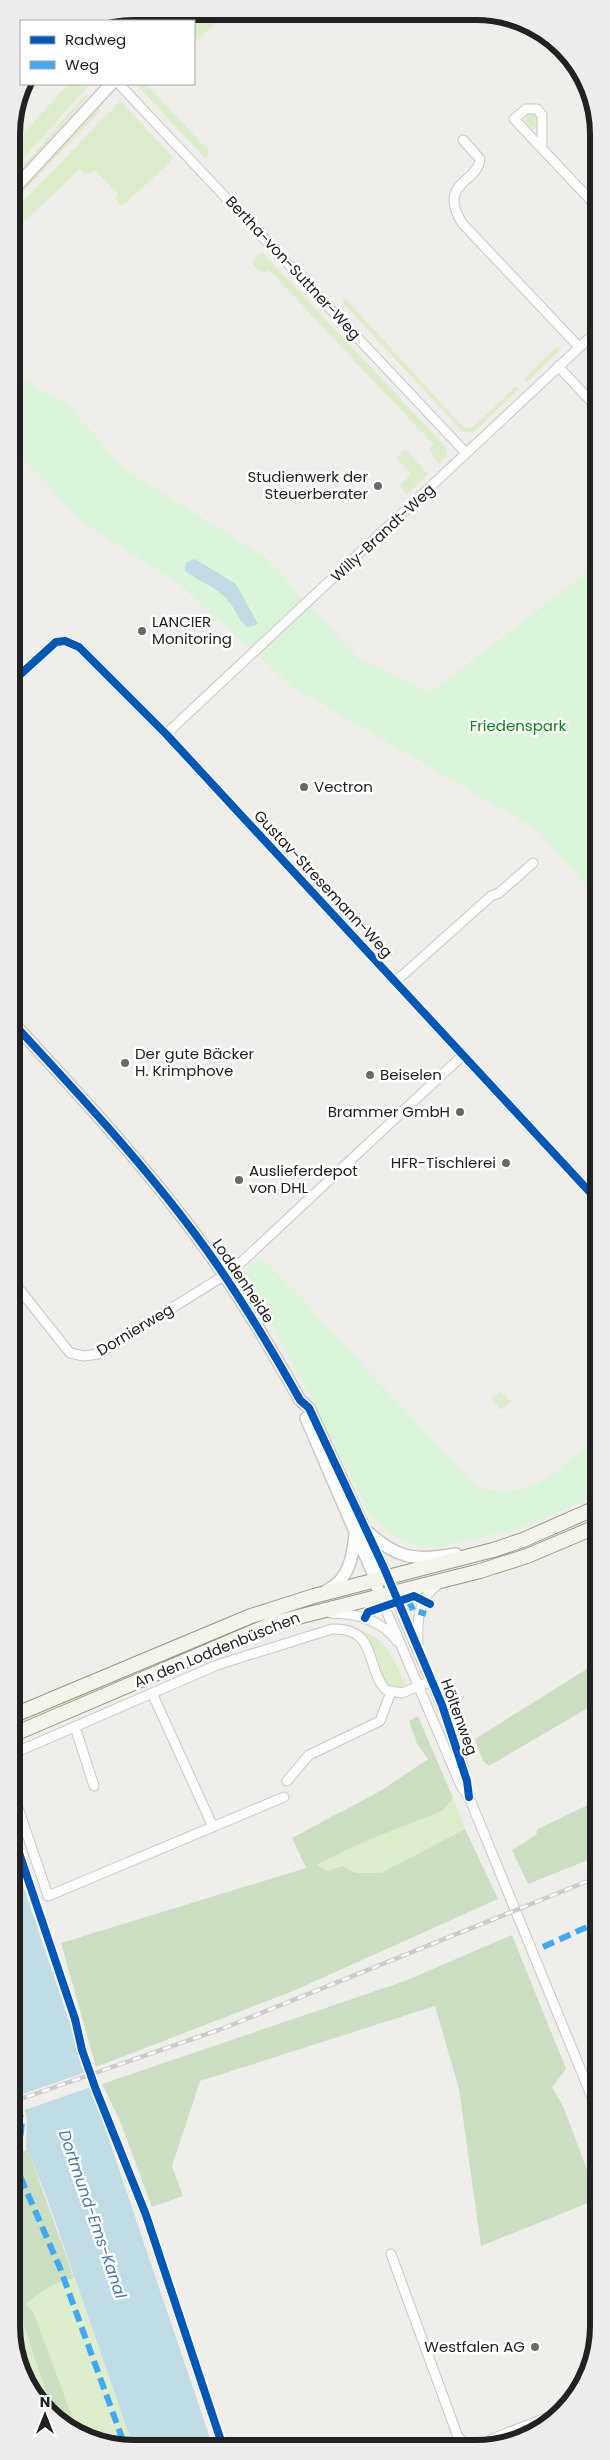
<svg xmlns="http://www.w3.org/2000/svg" width="610" height="2460" font-family="Poppins,sans-serif">
<style>
.grass{fill:#ddeccb}
.forest{fill:#cbdec1}
.park{fill:#daf5da}
.water{fill:#bfdbe3}
.pier{fill:#f0eeeb}
.lines{fill:none;stroke-linecap:round;stroke-linejoin:round}
.stream{stroke:#bfdbe3;stroke-width:2.5}
.minor-casing{stroke:#c9c8c7;stroke-width:11}
.tertiary-casing{stroke:#c9c8c7;stroke-width:14}
.secondary-casing{stroke:#999a82;stroke-width:16}
.minor{stroke:#fdfcfc;stroke-width:9}
.tertiary{stroke:#fdfcfc;stroke-width:11}
.secondary{stroke:#f4f4ed;stroke-width:14}
.rail-casing{stroke:#ccc;stroke-width:4.5}
.rail{stroke:#fff;stroke-width:2.5;stroke-dasharray:8;stroke-linecap:butt}
.quiet{stroke:#3fa9f5;stroke-width:6;stroke-dasharray:12 6;stroke-linecap:butt}
.cycleway-casing{stroke:#fff;stroke-width:11}
.cycleway{stroke:#0057b8;stroke-width:8}
.poi-dot{fill:#6a6968;stroke:#fff;stroke-width:2}
.labels{text-anchor:middle;stroke-width:5;stroke-linejoin:round;paint-order:stroke}
.street-label{font-size:15px;fill:#222;stroke:#fff}
.poi-label{font-size:15px;fill:#222;stroke:#fff;text-anchor:start}
.park-label{font-size:15px;fill:#0c8416;stroke:#fff}
.water-label{font-size:16px;font-style:italic;fill:#4a7aab;stroke:#fff}
.rim{fill:none;stroke:#222;stroke-width:6}
</style>
<rect width="100%" height="100%" fill="#f0eeeb"/>
<path class="grass" d="M199 12H227L194 43V21H190Z
M69 84H90L12 171V145Z
M136 84H150L148 86 209 151 206 159Z
M85 95 87 97 12 182V178Z
M120 101 173 157 168 164 126 203 121 205 115 198 118 194 95 170 90 174 88 172 85 174 80 169 12 233V213Z
M99 108 101 110 12 204V199Z
M529 112 537 116 536 129 533 130 525 122 526 114Z
M262 252 446 447 447 456 439 464 429 450 434 445 415 425 269 270 264 274 253 265V260Z
M346 299 464 428 474 426 516 386 519 389 476 430 468 433 463 432 342 302Z
M557 346 560 350 527 382 524 379Z
M405 449 428 474 406 495 400 485 411 474 396 457Z
M501 1391 511 1402 501 1410 491 1399Z
M365 1590 278 1615 241 1628 208 1646 12 1731V1721L207 1638 285 1610Z
M356 1630C385 1634 395 1661 405 1685 399 1690 391 1689 386 1683 377 1663 377 1642 356 1630Z
M453 1798 465 1829 381 1873H356L342 1866 328 1871 316 1865 368 1840 442 1811Z
M74 2278 133 2446H110L79 2435 33 2311 26 2304C40 2291 56 2282 74 2278Z
M12 2291 48 2397 40 2403 12 2342Z"/>
<path class="forest" d="M598 1662V1702L489 1766 483 1761 475 1739Z
M418 1716 453 1798 442 1811 368 1840 316 1865 328 1871 342 1866 356 1873H381L465 1829 498 1899 293 1991 96 2067 61 1943 306 1868 292 1838 382 1790 428 1759 417 1744 409 1721Z
M598 1800V1856L528 1884 512 1850 536 1835 538 1829Z
M512 1935 566 2069 552 2087 563 2106 598 2199 481 2246 459 2089 435 2006 200 2081 172 2166 183 2196 152 2207 120 2121 102 2084 405 1981Z
M12 2147 26 2151 30 2155 74 2278C56 2282 40 2291 26 2304L33 2311 79 2435 73 2432 42 2407 40 2403 48 2397 12 2291Z"/>
<path class="park" d="M12 373 67 404 124 469 265 557 359 659 431 692 598 564V899L536 829 291 686 177 582 83 523 12 447Z
M258 1259 271 1266 476 1487C534 1503 559 1470 598 1434V1495L520 1528 442 1547 417 1546 391 1535 369 1513 309 1393 258 1300 242 1277 243 1273Z"/>
<path class="water" d="M195 559 236 584 258 624 248 627C236 618 238 613 230 603 218 587 200 582 185 571 184 563 187 561 195 559Z
M12 1853 213 2447 133 2446 48 2201 30 2155 26 2151 27 2118 12 2072Z"/>
<path class="pier" d="M89 2071 94 2086 22 2111 17 2096Z"/>
<g class="lines">
<path class="stream" d="M49 2402 54 2417"/>
<g class="minor-casing">
<path id="minor" d="M119 84 466 453
M463 140 480 159C478 183 437 182 462 223L579 347
M542 147V115L537 109H526L514 119 598 208
M558 366 598 409
M12 682 56 642 65 641 79 647 166 734 598 1201
M166 734 598 330
M395 982 491 896 499 893 533 863
M12 1280 70 1353 84 1356 98 1354 233 1270 462 1056
M394 1593C417 1660 458 1723 469 1795
M380 1596 461 1786 469 1797 598 2112
M331 1613C356 1613 381 1620 397 1641
M418 1643C417 1621 418 1597 439 1584
M152 1693 213 1827
M75 1727 94 1786
M12 1754 217 1665 332 1629C378 1627 365 1668 386 1690L402 1693 431 1681
M287 1781 309 1755 380 1721 391 1692
M12 1790 48 1896 284 1797
M391 2254 458 2437 469 2448
M480 2448 492 2439 561 2412"/>
</g>
<g class="tertiary-casing">
<path id="tertiary" d="M169 21 178 12
M12 191 111 84
M12 1022C75 1090 139 1159 195 1234 234 1286 268 1343 300 1400L309 1408 394 1593
M306 1418 372 1571 380 1596
M369 1533C399 1560 418 1561 456 1554
M327 1590C349 1580 353 1556 355 1534"/>
</g>
<g class="secondary-casing">
<path id="secondary" d="M12 1716 251 1616 314 1596 493 1550 523 1540 598 1507
M12 1735 274 1623 480 1571 527 1556 598 1526"/>
</g>
<use href="#minor" class="minor"/>
<use href="#tertiary" class="tertiary"/>
<use href="#secondary" class="secondary"/>
<g class="rail-casing">
<path id="rail" d="M12 2102 224 2028 598 1877"/>
</g>
<use href="#rail" class="rail"/>
<path class="quiet" d="M408 1599 413 1610 426 1614
M543 1947 598 1922
M12 2089 22 2121 19 2152 20 2176 60 2268 125 2446
M449 2448 463 2442"/>
<g class="cycleway-casing">
<path id="cycleway" d="M12 682 56 642 65 641 79 647 166 734 598 1201
M12 1022C75 1090 139 1159 195 1234 234 1286 268 1343 300 1400L309 1408 384 1568 442 1705 467 1781 469 1797
M365 1618 368 1612 414 1596 430 1604
M12 1832 75 2019 82 2050 96 2090 146 2215 223 2447"/>
</g>
<use href="#cycleway" class="cycleway"/>
</g>
<g class="poi-dot">
<circle cx="378" cy="486" r="5"/>
<circle cx="142" cy="631" r="5"/>
<circle cx="304" cy="787" r="5"/>
<circle cx="125" cy="1063" r="5"/>
<circle cx="370" cy="1075" r="5"/>
<circle cx="460" cy="1112" r="5"/>
<circle cx="506" cy="1163" r="5"/>
<circle cx="239" cy="1180" r="5"/>
<circle cx="535" cy="2347" r="5"/>
</g>
<g class="labels">
<g class="street-label">
<text transform="translate(293 268) rotate(47)" y="5">Bertha-von-Suttner-Weg</text>
<text transform="translate(383 533) rotate(-43)" y="5">Willy-Brandt-Weg</text>
<text transform="translate(323 884) rotate(47)" y="5">Gustav-Stresemann-Weg</text>
<text transform="translate(243 1281) rotate(56)" y="5">Loddenheide</text>
<text transform="translate(135 1330) rotate(-31)" y="5">Dornierweg</text>
<text transform="translate(217 1650) rotate(-22)" y="5">An den Loddenbüschen</text>
<text transform="translate(459 1717) rotate(70)" y="5">Höltenweg</text>
</g>
<g class="poi-label">
<text x="368" y="482" text-anchor="end">Studienwerk der<tspan x="368" dy="17">Steuerberater</tspan></text>
<text x="152" y="627">LANCIER<tspan x="152" dy="17">Monitoring</tspan></text>
<text x="314" y="792">Vectron</text>
<text x="135" y="1059">Der gute Bäcker<tspan x="135" dy="17">H. Krimphove</tspan></text>
<text x="380" y="1080">Beiselen</text>
<text x="450" y="1117" text-anchor="end">Brammer GmbH</text>
<text x="496" y="1168" text-anchor="end">HFR-Tischlerei</text>
<text x="249" y="1176">Auslieferdepot<tspan x="249" dy="17">von DHL</tspan></text>
<text x="525" y="2352" text-anchor="end">Westfalen AG</text>
</g>
<g class="park-label">
<text x="518" y="731">Friedenspark</text>
</g>
<g class="water-label">
<text transform="translate(93 2214) rotate(71)" y="6">Dortmund-Ems-Kanal</text>
</g>
</g>
<path d="M0 0H610V2460H0ZM134 20H476A114 114 0 0 1 590 134V2326A114 114 0 0 1 476 2440H134A114 114 0 0 1 20 2326V134A114 114 0 0 1 134 20Z" fill="#ededed" fill-rule="evenodd"/>
<path class="rim" d="M134 20H476A114 114 0 0 1 590 134V2326A114 114 0 0 1 476 2440H134A114 114 0 0 1 20 2326V134A114 114 0 0 1 134 20Z"/>
<rect x="20" y="20" width="175" height="65" fill="#ffffff" stroke="#a7a7a7"/>
<rect x="30" y="36" width="25" height="8" fill="#0057b8" stroke="#a7a7a7"/>
<text x="65" y="45" font-size="15" fill="#222222">Radweg</text>
<rect x="30" y="61" width="25" height="8" fill="#3fa9f5" stroke="#a7a7a7"/>
<text x="65" y="70" font-size="15" fill="#222222">Weg</text>
<g transform="translate(45 2415)" stroke="#ffffff" stroke-width="4" paint-order="stroke">
<path d="M0-4L9 19L0 12L-9 19Z" fill="#222222"/>
<text y="-8" font-size="14" font-weight="bold" text-anchor="middle" fill="#222222">N</text>
</g>
</svg>
